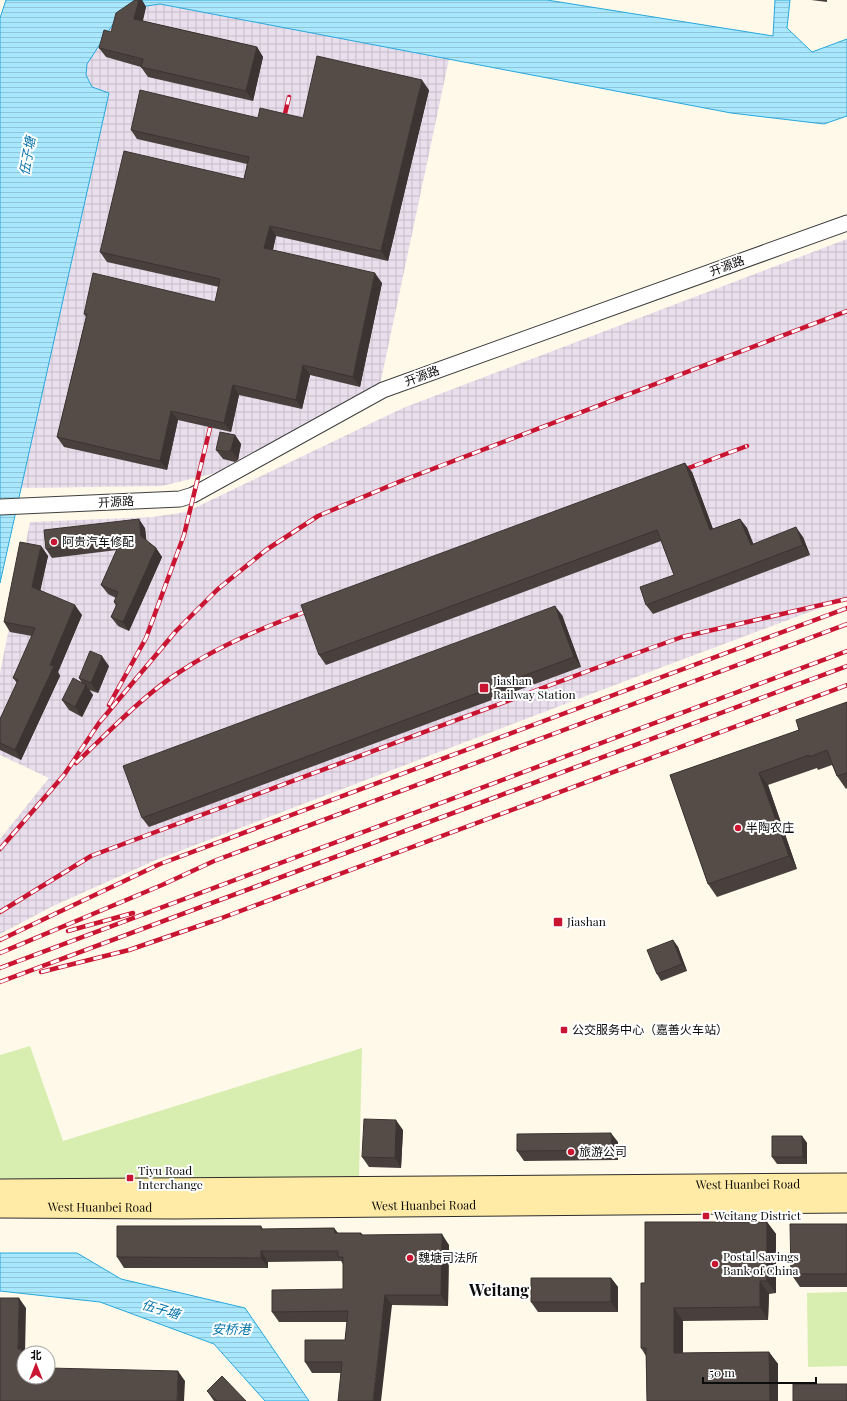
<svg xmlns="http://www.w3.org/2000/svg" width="847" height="1401" font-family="'Playfair Display','Noto Sans SC',serif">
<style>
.industrial{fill:url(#industrial-grid)}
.park{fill:#d7eeb0}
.water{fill:url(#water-rules);stroke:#27a8dc}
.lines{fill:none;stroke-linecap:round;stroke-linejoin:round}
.street-casing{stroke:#3f3f3f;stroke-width:17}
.secondary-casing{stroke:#2e2e2e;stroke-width:23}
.street{stroke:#fff;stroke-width:15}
.secondary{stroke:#ffeba5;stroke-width:21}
.rail-casing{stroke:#ca1532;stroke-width:4.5}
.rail{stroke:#fff;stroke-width:3;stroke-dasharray:9;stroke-linecap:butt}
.wall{fill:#49403d}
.shaded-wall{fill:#3c3432}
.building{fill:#554b47;stroke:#3c3432}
.poi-dot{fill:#ca1532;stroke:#fff;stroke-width:1.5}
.labels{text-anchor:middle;stroke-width:4;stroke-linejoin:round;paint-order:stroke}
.street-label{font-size:12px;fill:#0c0c0c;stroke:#fff}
.poi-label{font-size:12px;fill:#0c0c0c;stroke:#fff;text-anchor:start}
.water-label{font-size:13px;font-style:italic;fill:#0875aa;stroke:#fff}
.district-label{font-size:16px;font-weight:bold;fill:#0c0c0c;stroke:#fff}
</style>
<defs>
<pattern id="industrial-grid" width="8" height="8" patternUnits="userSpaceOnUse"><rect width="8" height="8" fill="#e9deec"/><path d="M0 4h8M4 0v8" fill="none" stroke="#c7bdc9"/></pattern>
<pattern id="water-rules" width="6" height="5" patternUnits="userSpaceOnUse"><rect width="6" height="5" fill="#a8e7fd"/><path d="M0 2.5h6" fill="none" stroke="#8fc5d8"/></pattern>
</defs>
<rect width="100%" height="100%" fill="#fff9ea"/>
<path class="industrial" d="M160 4 449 59 380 385 219 472 162 486 21 488 109 93 92 87 86 75 87 64 117 18 133 8Z
M847 239V598L665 666 156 860 51 907 0 934V839L49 778 0 755V673L30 522 153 517 186 512 403 408Z"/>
<path class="park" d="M30 1046 63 1141 362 1048 359 1178 0 1180V1055Z
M847 1292V1366L808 1367 807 1293Z"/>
<path class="water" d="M6 0H547L773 36 775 0H790L787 28 812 52 847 39V116L824 124 731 113 160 4 133 8 117 18 87 64 86 75 92 87 109 93 0 583V18Z
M0 1253H77L121 1279 245 1308 309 1401H265L214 1344 100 1302 0 1291Z"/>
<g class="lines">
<g class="street-casing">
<path id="street" d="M0 507 180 499 193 495 383 390 847 223"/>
</g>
<g class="secondary-casing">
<g id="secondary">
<path id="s1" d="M0 1190 847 1184"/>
<path id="s2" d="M0 1207 175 1208 847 1202"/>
</g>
</g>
<use href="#street" class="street"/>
<use href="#secondary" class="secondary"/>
<g class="rail-casing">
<path id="rail" d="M283 122 289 97
M678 472 747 446
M109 705 146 638 184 535 210 428
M76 763C110 731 142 696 181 671 222 644 267 626 313 609
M0 849 64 775 99 723 176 631 218 589 266 550 318 516 401 481 847 311
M0 912 91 856 623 658 682 637 847 599
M68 931 133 913
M0 940 160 864 847 608
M0 953 162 885 214 861 847 624
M0 968 847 651
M41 972 129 950 219 919 847 685
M0 982 847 666"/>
</g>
<use href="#rail" class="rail"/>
</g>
<path class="wall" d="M135 0H142L146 7 143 21 257 47 263 57 253 101 148 77 141 67 106 57 99 48Z
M811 0H827V2Z
M429 90 388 261 276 236 273 250 382 283 360 387 310 375 302 409 239 395 231 432 178 420 167 470 64 447 57 437 86 317 84 314 215 302 219 287 107 262 100 252 244 179 247 164 137 139 131 130 258 118H303Z
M235 435 241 444 238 460 235 462 223 459 216 450Z
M692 472 713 529 740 519 747 528 753 544 803 537 810 555 653 614 646 605 674 575 661 541 326 665 319 655Z
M145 528 146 541 156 548 162 557 129 631 118 626 111 617 116 606 114 602 116 598 108 594 101 585 117 550 52 558 46 549Z
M41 546 48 556 40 590 82 615 58 672 60 676 21 760 0 750V719L17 683 13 678 32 636 10 632 4 622Z
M562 615 581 667 149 827 142 818Z
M109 666 98 693 89 690 93 695 82 717 69 710 62 700 82 683 79 678Z
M847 702V788L846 789 837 776 832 765 818 770 817 768 768 785 797 869 717 897 708 884 670 775 799 730Z
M673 940 678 947 687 971 661 981 657 974Z
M403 1130 401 1168 369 1167 362 1157Z
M802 1136 807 1143V1164H777L772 1157Z
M618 1142V1160L524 1161 517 1151Z
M767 1222 776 1234V1293L769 1294 768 1320 683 1321V1353L769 1352 778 1364V1401H647L646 1356 641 1348 645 1283Z
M847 1224V1287H800L791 1274Z
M261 1226 263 1229 334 1228 338 1233H361L363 1235 449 1245 448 1306 392 1305 341 1373H312L305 1362 345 1340 347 1322H279L272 1312 343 1289V1264L341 1261 268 1262V1268H124L117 1257Z
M611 1278 618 1287V1312H538L531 1302Z
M207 1391 246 1401H214Z"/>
<path class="shaded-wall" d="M139 0H142L146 7 140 29 134 19Z
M257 47 263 57 253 101 246 91Z
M422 80 429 90 388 261 381 251Z
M270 226 276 236 271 258 264 248Z
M375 273 382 283 360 387 353 377Z
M303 365 310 375 302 409 296 400Z
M233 385 239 395 231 432 224 423Z
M171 411 178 420 167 470 160 461Z
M235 435 241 444 238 460 231 450Z
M685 463 692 472 717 540 710 530Z
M139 519 145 528 147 545 141 536Z
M740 519 747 528 758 555 751 545Z
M796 527 803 537 810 555 803 545Z
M41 546 48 556 39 597 32 587Z
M156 548 162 557 129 631 123 622Z
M75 605 82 615 58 672 60 676 21 760 15 750Z
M555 606 562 615 581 667 574 657Z
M102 656 109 666 98 693 91 683Z
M86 685 93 695 82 717 75 707Z
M759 773 768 785 797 869 789 856Z
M673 940 678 947 687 971 682 964Z
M396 1120 403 1130 401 1168 395 1158Z
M611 1133 618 1142V1160L612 1150Z
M802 1136 807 1143V1164L803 1157Z
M767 1222 776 1234V1293L767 1281Z
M334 1228 342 1239 335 1233Z
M442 1234 449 1245 448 1306 441 1295Z
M261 1251 268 1262V1268L261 1258Z
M611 1278 618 1287V1312L611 1302Z
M760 1281 769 1294 768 1320 760 1307Z
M385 1295 392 1305 381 1401H373Z
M19 1298 26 1308 25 1353H24V1370L22 1367 18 1349Z
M674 1308 683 1321V1366L674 1353Z
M769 1352 778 1364V1401H770Z
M178 1371 185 1381 184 1401H177Z"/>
<path class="building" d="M135 0H139L134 19 257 47 246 91 141 67 143 59 99 48 104 30 111 32 116 13Z
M317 56 422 80 381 251 270 226 264 248 375 273 353 377 303 365 296 400 233 385 224 423 171 411 160 461 57 437 87 314H84L93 273 215 302 220 279 100 252 124 151 244 179 249 157 131 130 140 90 258 118 260 108 303 118Z
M220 432 235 435 231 450 228 452 216 450Z
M685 463 710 530 740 519 751 545 796 527 803 545 646 605 640 587 674 575 657 530 319 655 301 605Z
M139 519 141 536 156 548 123 622 111 617 117 604 114 602 118 592 101 585 121 540 46 549 44 530Z
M20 542 41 546 32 587 75 605 50 665 54 666 15 750 0 743V719L18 680 13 678 35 628 4 622Z
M555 606 574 657 142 818 123 766Z
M90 651 102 656 91 683 79 678Z
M73 678 86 685 75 707 62 700Z
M847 702V773L837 776 827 750 809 757V755L759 773 789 856 708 884 670 775 799 730 796 720Z
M673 940 682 964 657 974 647 950Z
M364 1119 396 1120 395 1158 362 1157Z
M611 1133 612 1150 517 1151V1134Z
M772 1136H802L803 1157H772Z
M645 1222H767V1281H760V1307L674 1308V1353L769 1352 770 1401H647L646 1348H641V1283H645Z
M790 1224H847V1274H791Z
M117 1226H261V1229L334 1228 335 1233H361V1235L442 1234 441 1295H385L373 1401H338L342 1362H305V1340H345L348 1311 272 1312V1290L343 1289V1257H338V1251H261V1258L117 1257Z
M531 1278H611V1302H531Z
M0 1298H19L18 1349H22V1367H24V1377H48V1368L178 1371 177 1401H0Z
M222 1376 246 1401H217L207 1391Z
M793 1384H847V1401H793Z"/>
<g class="poi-dot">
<circle cx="54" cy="542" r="4"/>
<rect x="479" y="683" width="10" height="10" rx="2"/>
<circle cx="738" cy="828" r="4"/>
<rect x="553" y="917" width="10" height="10" rx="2"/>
<rect x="560" y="1026" width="8" height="8" rx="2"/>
<circle cx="571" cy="1152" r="4"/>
<rect x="126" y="1174" width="8" height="8" rx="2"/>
<rect x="702" y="1212" width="8" height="8" rx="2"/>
<circle cx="410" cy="1258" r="4"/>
<circle cx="715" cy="1264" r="4"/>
</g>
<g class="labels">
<g class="street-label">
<text transform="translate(727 266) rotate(-20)" y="4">开源路</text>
<text transform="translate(422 376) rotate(-20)" y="4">开源路</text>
<text transform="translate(116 502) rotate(-3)" y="4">开源路</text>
<text dy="4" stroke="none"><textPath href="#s1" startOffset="748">West Huanbei Road</textPath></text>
<text dy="4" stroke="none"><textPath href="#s2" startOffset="424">West Huanbei Road</textPath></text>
<text dy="4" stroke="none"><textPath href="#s2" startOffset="100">West Huanbei Road</textPath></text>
</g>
<g class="poi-label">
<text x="62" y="546">阿贵汽车修配</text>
<text x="493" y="685">Jiashan<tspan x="493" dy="14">Railway Station</tspan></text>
<text x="746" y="832">半陶农庄</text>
<text x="567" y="926">Jiashan</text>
<text x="572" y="1034">公交服务中心（嘉善火车站）</text>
<text x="579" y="1156">旅游公司</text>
<text x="138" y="1175">Tiyu Road<tspan x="138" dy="14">Interchange</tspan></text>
<text x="714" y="1220">Weitang District</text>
<text x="723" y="1261">Postal Savings<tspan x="723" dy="14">Bank of China</tspan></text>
<text x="418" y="1262">魏塘司法所</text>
</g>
<g class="water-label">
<text transform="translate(27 156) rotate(-80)" y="5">伍子塘</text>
<text transform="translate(161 1309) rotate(16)" y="5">伍子塘</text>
<text x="231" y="1334">安桥港</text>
</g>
<g class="district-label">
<text x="499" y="1296">Weitang</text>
</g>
</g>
<g transform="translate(36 1365)"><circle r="19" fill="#ffffff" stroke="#9e9e9e"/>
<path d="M0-3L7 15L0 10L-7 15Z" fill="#ca1532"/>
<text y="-6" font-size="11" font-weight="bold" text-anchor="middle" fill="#0c0c0c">北</text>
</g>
<path d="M703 1377v6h113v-6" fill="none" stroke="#0c0c0c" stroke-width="2"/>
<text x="709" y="1377" font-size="12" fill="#0c0c0c" stroke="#ffffff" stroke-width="3" paint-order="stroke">50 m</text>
</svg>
